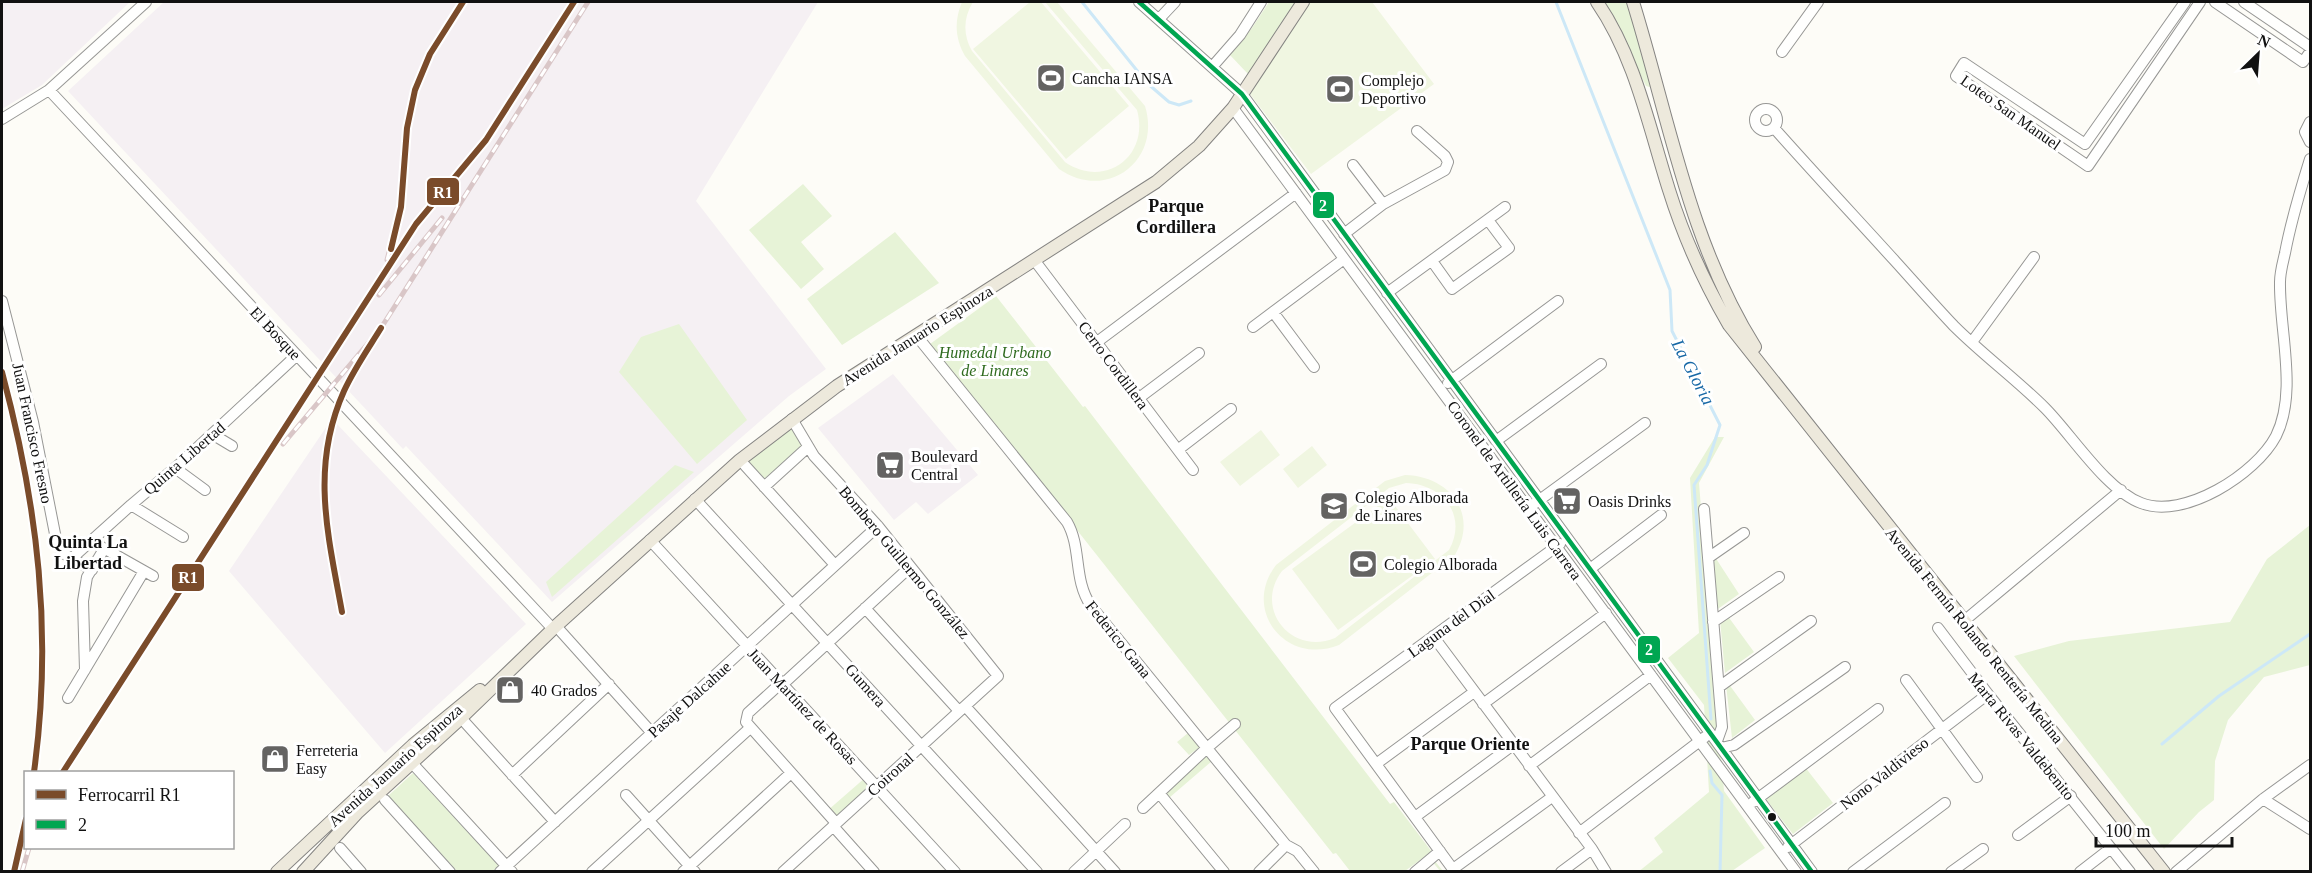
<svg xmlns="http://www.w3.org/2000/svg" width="2312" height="873" font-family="Georgia,serif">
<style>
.industrial{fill:#f5f0f3}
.green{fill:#e7f3d7}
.pitch{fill:#f0f6e1;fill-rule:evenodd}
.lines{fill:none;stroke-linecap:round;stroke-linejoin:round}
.stream{stroke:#cde8f7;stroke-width:3}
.minor-casing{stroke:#979795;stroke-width:12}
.major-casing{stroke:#858482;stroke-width:14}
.minor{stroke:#fffffe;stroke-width:10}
.major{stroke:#ede9dc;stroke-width:12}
.rail-casing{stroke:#d9c6c7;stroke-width:5}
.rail{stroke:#fff;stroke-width:3;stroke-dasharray:9;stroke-linecap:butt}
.bus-1-casing{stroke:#fff;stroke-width:9}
.bus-1{stroke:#00a651;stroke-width:4.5}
.rail-1-casing{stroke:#fff;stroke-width:10}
.rail-1{stroke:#7a4b2a;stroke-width:6}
.bus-dot{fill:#111;stroke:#fff;stroke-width:2}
.labels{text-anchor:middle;stroke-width:6;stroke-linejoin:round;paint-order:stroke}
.poi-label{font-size:16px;fill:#111;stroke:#fff;text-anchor:start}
.street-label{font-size:16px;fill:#111;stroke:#fff}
.park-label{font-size:16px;font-style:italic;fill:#2f6b1f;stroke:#fff}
.neighbourhood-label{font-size:18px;font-weight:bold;fill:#111;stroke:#fff}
.water-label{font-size:18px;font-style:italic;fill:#1768a6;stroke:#fff}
.line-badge{stroke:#fff;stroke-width:2}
.badge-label{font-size:16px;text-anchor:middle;font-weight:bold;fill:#fff}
</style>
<rect width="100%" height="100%" fill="#fdfcf7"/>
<path class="industrial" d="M2 2H130L42 85 2 109Z
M164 2H818L696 201 826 369 789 396 552 602 406 446 403 449 68 91Z
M893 374 978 475 928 514 916 502 894 520 818 428Z
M337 424 526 624 385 753 229 571 327 426Z"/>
<path class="green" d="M1269 2H1295L1248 74 1229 54 1252 28Z
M1604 2H1628L1653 88 1646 86Z
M803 184 832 216 801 242 824 269 801 289 749 230Z
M895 232 939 283 842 345 807 299Z
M996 296 1083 407 1085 406 1390 804 1394 802 1432 852 1429 854 1443 871H1440L1427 855 1405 871H1350L1336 853 1333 854 930 344Z
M679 324 747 420 697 464 619 372 641 337Z
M792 423 805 447 764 483 745 460Z
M1715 437H1724L1699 483 1724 791 1765 848 1732 871 1638 872 1663 852 1654 838 1709 792 1704 705 1668 658 1699 633 1690 478Z
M675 465 694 472 552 597 546 582Z
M2310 525V665L2264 677 2228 720 2215 761 2214 800 2199 812 2164 849 2014 656 2069 641 2230 622 2267 559Z
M1715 557 1739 594 1715 611 1711 559Z
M1727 615 1754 652 1725 673 1720 620Z
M1728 683 1755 720 1732 738 1726 685Z
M1188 733 1200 747 1189 755 1177 742Z
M1205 753 1212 761 1169 798 1164 793Z
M1805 767 1833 803 1793 834 1765 798Z
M413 773 504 871H457L388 796Z
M866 777 874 786 836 820 827 811Z"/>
<path class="pitch" d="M962 2H973C963 18 963 35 972 51L1065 162C1104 189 1150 157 1137 110L1045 2H1057L1145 106C1162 161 1106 202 1059 169L965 56C955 38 954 21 962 2Z
M1030 2H1041L1129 106 1066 159 973 49Z
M1310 2H1372L1434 84 1311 174 1250 94Z
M1261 430 1280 455 1240 486 1220 462Z
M1312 446 1327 465 1298 488 1283 469Z
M1405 475C1450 476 1479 514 1455 555L1339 645C1287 666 1241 611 1276 565L1385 481ZM1406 483C1443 484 1468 516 1449 550L1335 638C1292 656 1253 609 1282 571L1389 488Z
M1389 498 1435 559 1338 630 1292 569Z"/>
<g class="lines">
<path class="stream" d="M1082 2 1147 83 1169 102 1179 105 1191 101
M1556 2 1670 290 1672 331 1720 425 1707 465 1694 485 1711 719
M2162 744 2219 696 2310 634
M1710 771 1712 783 1722 795 1720 872"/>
<g class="minor-casing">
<path id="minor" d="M1139 2 1242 94 1812 872
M2185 2 2085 144 1964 63 1956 76 2088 166 2200 2
M2215 2 2303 62 2310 52
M2244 2 2310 47
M1159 19 1175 2
M1782 52 1818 2
M1212 67 1240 35 1261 2
M49 90 553 629
M1233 108 1796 872
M1755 120a11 11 0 1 1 22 0a11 11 0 1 1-22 0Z
M2 119 49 90 146 2
M2310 122 2305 132 2310 142
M1774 128C1814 173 1855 217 1895 261 1915 283 1934 305 1954 326 1983 355 2016 379 2045 408 2071 434 2106 490 2141 503 2184 520 2256 474 2276 436 2298 392 2279 330 2280 282 2280 272 2283 262 2285 253 2291 221 2300 191 2310 159
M1353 165 1383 204
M1344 234 1383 204 1445 170 1448 162 1445 156 1417 131
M1035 261 1193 470
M1432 261 1452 289 1509 248 1488 220
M1387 293 1505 207
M2 301 33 422 57 544 63 553 92 570
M1273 312 1314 367
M1253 327 1344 259
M916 335 1067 522C1082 548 1073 580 1091 606L1286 845 1297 851 1314 872
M1097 342 1296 193
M1972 342 2034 257
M1448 383 1558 301
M1139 398 1199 353
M212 434 232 446
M1496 441 1601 364
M1179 449 1231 409
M740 460 835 565
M175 468 205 490
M764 487 808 447
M695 499 1037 872
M1534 504 1645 423
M131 505 183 537
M1704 509 1722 727 1717 741
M650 540 955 872
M91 541 153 576
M1708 558 1744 533
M71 559 131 505 183 461 297 355
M1590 569 1661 515
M865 608 959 711
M1964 621 2121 490
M1713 622 1779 577
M556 626 652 733
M1938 628 1988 694 2130 872
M1433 636 1592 849 1606 872
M85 670 83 601 87 577 104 549
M1906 680 1977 777
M781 683 748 713 746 722 836 823
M783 684 910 567
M1719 687 1811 621
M68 698 144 571
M1483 704 1606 613
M965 706 1115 872
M461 718 555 822
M1721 748 1734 745 1845 667
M412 763 512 872
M1376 764 1474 692
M1529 766 1651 675
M512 775 609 684
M1159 793 1224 872
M626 795 695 872
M2263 799 2310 829
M385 800 450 872
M1753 802 1878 709
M1143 808 1207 748 1235 724
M1415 817 1513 745
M833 826 874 872
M1579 833 1705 737
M2018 835 2071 796
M1788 847 1988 694
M340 848 361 872
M1453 869 1552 797
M500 872 878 526
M592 872 750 728
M683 872 791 773
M783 872 998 676 878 526 814 456 792 419
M1074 872 1125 824
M1259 872 1286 845
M1415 872 1440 851
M1455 872 1335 708 1560 544
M1561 872 1592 849
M1853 872 1945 803
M1951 872 1983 849
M2080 872 2111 848
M2176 872 2263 799 2310 765"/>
</g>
<g class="major-casing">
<path id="major" d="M1597 2C1635 57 1649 127 1669 190 1684 238 1704 282 1729 325L2164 872
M1633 2C1669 118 1689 242 1755 347
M277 872 413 745 480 690
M303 872 358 812 461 718 556 626 740 460 837 386 1156 182 1199 146 1233 108 1303 2"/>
</g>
<use href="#minor" class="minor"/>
<use href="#major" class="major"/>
<g class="rail-casing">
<path id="rail" d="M387 260 401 207 407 128 415 90 430 54 463 2
M379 295 442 218
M283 444 381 328 588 2
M342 612C326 522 307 454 355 369
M63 772 416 224 486 140 574 2
M22 872 29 848"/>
</g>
<use href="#rail" class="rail"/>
<g class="bus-1-casing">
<path id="bus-1" d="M1139 2 1242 94 1812 872"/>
</g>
<use href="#bus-1" class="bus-1"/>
<g class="rail-1-casing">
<path id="rail-1" d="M391 249 401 207 407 128 415 90 430 54 463 2
M2 372C38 507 53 633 34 772
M342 612C328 535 310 467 344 391 354 369 368 349 381 328
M63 772 416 224 486 140 574 2
M14 872 26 819"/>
</g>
<use href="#rail-1" class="rail-1"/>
</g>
<defs>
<g id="stadium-square" transform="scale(1.5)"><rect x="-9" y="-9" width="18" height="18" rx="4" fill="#646362" stroke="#fff"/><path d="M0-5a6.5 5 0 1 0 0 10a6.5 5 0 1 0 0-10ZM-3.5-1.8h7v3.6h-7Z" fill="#fff"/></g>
<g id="supermarket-square" transform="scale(1.5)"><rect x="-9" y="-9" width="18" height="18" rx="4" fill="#646362" stroke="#fff"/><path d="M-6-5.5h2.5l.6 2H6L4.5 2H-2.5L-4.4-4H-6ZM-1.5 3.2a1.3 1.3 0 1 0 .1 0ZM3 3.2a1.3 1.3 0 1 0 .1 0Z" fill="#fff"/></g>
<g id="school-square" transform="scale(1.5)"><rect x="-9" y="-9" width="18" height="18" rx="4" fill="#646362" stroke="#fff"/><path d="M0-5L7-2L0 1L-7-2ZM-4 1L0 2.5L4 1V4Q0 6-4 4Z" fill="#fff"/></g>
<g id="shop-square" transform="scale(1.5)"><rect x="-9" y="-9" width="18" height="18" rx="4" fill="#646362" stroke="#fff"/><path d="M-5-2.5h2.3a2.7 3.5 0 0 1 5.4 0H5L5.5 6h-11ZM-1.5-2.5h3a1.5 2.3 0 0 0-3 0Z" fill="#fff"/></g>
</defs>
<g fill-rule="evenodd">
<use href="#stadium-square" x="1051" y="78"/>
<use href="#stadium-square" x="1340" y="89"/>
<use href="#supermarket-square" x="890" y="465"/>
<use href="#supermarket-square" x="1567" y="501"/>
<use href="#school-square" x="1334" y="506"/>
<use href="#stadium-square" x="1363" y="564"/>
<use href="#shop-square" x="510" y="690"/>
<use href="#shop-square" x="275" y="759"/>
</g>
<circle class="bus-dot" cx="1772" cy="817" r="5"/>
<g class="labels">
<g class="poi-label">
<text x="1072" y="84">Cancha IANSA</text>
<text x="1361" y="86">Complejo<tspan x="1361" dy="18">Deportivo</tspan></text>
<text x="911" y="462">Boulevard<tspan x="911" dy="18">Central</tspan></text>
<text x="1355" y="503">Colegio Alborada<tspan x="1355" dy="18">de Linares</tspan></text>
<text x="1588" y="507">Oasis Drinks</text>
<text x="1384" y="570">Colegio Alborada</text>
<text x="531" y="696">40 Grados</text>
<text x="296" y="756">Ferreteria<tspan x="296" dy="18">Easy</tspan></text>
</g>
<g class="street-label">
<text transform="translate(2011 112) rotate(35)" y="6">Loteo San Manuel</text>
<text transform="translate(276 333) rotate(47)" y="6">El Bosque</text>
<text transform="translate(917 335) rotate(-32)" y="6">Avenida Januario Espinoza</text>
<text transform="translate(1114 365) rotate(53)" y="6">Cerro Cordillera</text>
<text transform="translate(33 433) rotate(78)" y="6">Juan Francisco Fresno</text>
<text transform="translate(184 458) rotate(-41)" y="6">Quinta Libertad</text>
<text transform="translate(1515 490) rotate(54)" y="6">Coronel de Artillería Luis Carrera</text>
<text transform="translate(905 562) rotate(50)" y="6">Bombero Guillermo González</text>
<text transform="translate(1451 623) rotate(-36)" y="6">Laguna del Dial</text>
<text transform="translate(1975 635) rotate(51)" y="6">Avenida Fermín Rolando Rentería Medina</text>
<text transform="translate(1119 639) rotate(51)" y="6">Federico Gana</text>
<text transform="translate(866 685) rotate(48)" y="6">Gumera</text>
<text transform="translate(689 699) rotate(-42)" y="6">Pasaje Dalcahue</text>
<text transform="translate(803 706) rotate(47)" y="6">Juan Martínez de Rosas</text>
<text transform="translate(2022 736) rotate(51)" y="6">Marta Rivas Valdebenito</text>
<text transform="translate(395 765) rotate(-42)" y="6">Avenida Januario Espinoza</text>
<text transform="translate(1884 773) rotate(-38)" y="6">Nono Valdivieso</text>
<text transform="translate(890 774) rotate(-42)" y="6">Coironal</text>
</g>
<g class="park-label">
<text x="995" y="358">Humedal Urbano<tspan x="995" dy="18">de Linares</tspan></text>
</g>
<g class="neighbourhood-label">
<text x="1176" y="212">Parque<tspan x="1176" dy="21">Cordillera</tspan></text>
<text x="88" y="548">Quinta La<tspan x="88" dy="21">Libertad</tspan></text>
<text x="1470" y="750">Parque Oriente</text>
</g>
<g class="water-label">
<text transform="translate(1693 372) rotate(62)" y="6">La Gloria</text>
</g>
</g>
<g class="line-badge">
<rect x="426" y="177" width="34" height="29" rx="6" fill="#7a4b2a"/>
<rect x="1312" y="191" width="23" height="28" rx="6" fill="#00a651"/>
<rect x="171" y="563" width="34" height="29" rx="6" fill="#7a4b2a"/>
<rect x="1637" y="635" width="24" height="29" rx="6" fill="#00a651"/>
</g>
<g class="badge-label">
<text x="443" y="198">R1</text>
<text x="1323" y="211">2</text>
<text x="188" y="583">R1</text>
<text x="1649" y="655">2</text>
</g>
<rect width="2312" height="873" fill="none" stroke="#111111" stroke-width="6"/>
<rect x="24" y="771" width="210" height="78" fill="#ffffff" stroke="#a0a0a0" stroke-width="1.5"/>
<rect x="36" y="790" width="30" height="9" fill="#7a4b2a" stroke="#a0a0a0" stroke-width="1.5"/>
<text x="78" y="801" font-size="18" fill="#111111">Ferrocarril R1</text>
<rect x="36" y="820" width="30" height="9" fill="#00a651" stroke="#a0a0a0" stroke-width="1.5"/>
<text x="78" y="831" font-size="18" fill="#111111">2</text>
<g transform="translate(2258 54) rotate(25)" stroke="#ffffff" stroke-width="4.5" paint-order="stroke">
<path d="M0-4.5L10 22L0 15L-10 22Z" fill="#111111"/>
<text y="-9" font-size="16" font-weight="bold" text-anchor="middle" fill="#111111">N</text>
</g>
<path d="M2096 837v9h136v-9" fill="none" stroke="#111111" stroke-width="3"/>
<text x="2105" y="837" font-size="18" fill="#111111" stroke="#ffffff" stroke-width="4.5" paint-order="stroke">100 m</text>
</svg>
